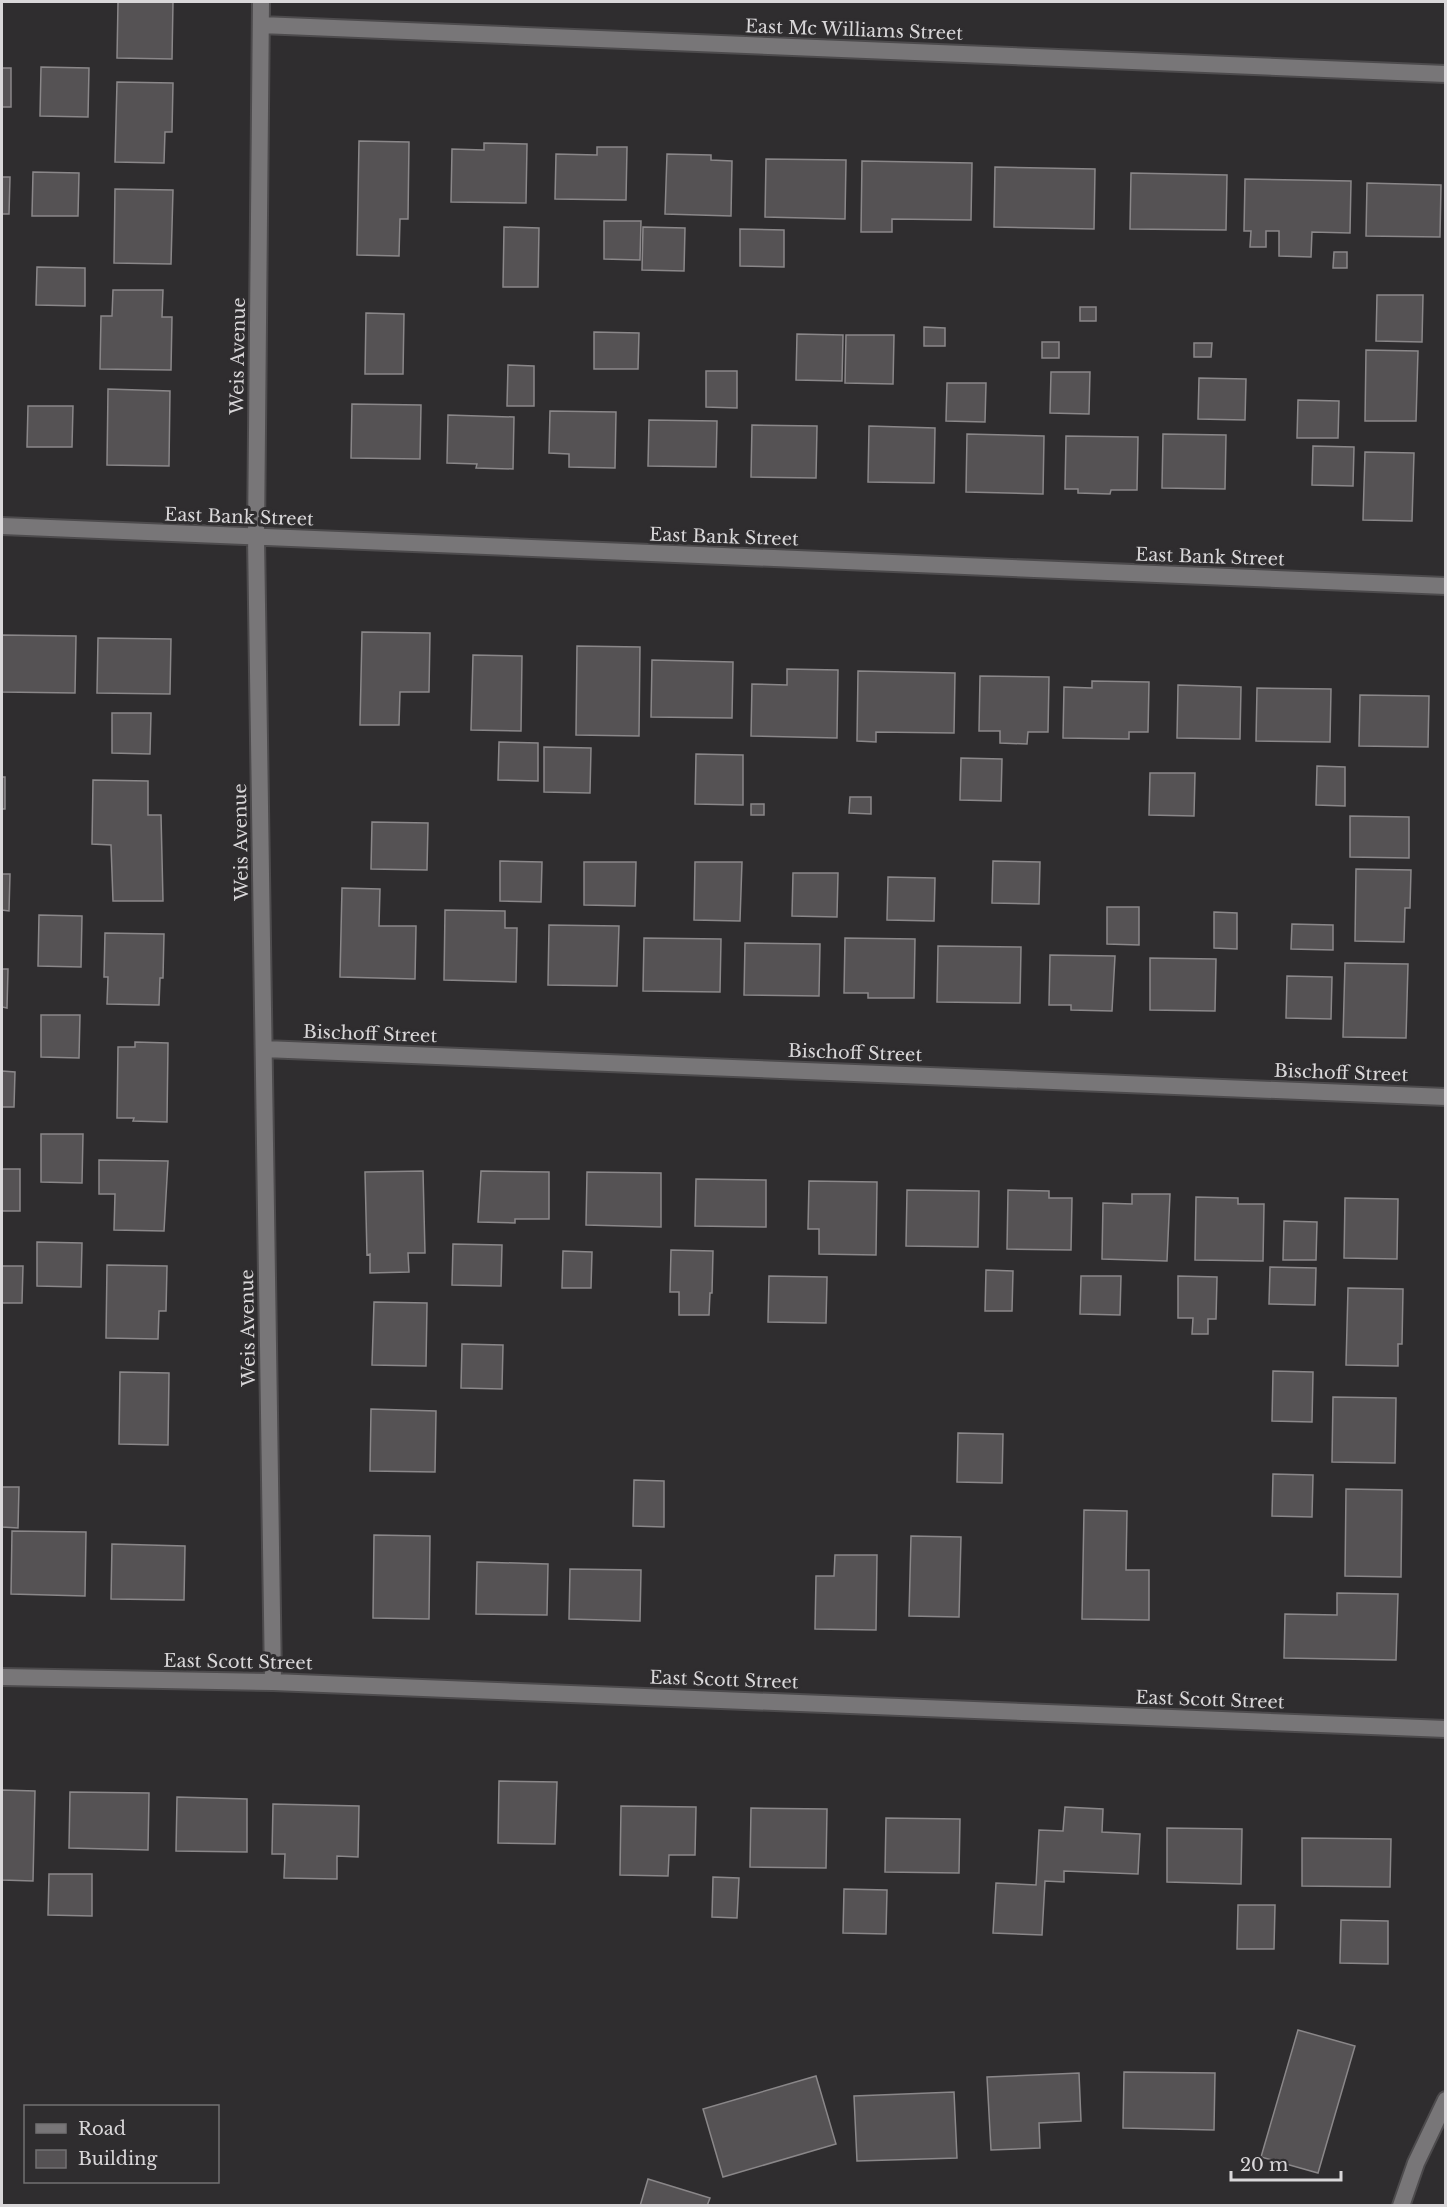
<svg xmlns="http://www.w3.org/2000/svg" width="1447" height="2207" font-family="'Libre Baskerville',serif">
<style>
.building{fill:#555254;stroke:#8a8789;stroke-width:1.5}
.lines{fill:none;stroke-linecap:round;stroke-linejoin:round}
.minor-casing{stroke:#4d4b4d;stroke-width:20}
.minor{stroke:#787678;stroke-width:16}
.labels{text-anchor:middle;stroke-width:6;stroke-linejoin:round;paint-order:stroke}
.street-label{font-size:18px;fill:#d9d7d9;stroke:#2f2d2f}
</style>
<rect width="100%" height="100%" fill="#2f2d2f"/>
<path class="building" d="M118 2H173L172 59 117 58Z
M41 67 89 68 88 117 40 116Z
M2 68H11V107H2Z
M117 82 173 83 172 132H165L164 163 115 162Z
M359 141 409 142 408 219H400L399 256 357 255Z
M484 143 527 144 526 203 451 202 452 149 484 150Z
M597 147H627L626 200 555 199 556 154 597 155Z
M667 154 711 155V160L732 161 731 216 665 214Z
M766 159 846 160 845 219 765 217Z
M862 161 972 163 971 220 892 219V232H861Z
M995 167 1095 169 1094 229 994 227Z
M33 172 79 173 78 216H32Z
M1131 173 1227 175 1226 230 1130 229Z
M2 177H10L9 214H2Z
M1245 179 1351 181 1350 233 1312 232 1311 257 1279 256V231H1266V247H1250L1251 231H1244Z
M1367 183 1441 185 1440 237 1366 236Z
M115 189 173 190 171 264 114 263Z
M604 221H641L640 260 604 259Z
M504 227 539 228 538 287H503Z
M643 227 685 228 684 271 642 270Z
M740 229 784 230V267L740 266Z
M1334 252H1347V268H1333Z
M37 267 85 268V306L36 305Z
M113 290H163L162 317H172L171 370 100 369 101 316H112Z
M1377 295H1423L1422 342 1376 341Z
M1080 307H1096V321H1080Z
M366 313 404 314 403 374H365Z
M924 327 945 328V346H924Z
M594 332 639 333 638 369H594Z
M797 334 843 335 842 381 796 380Z
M846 335H894L893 384 845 383Z
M1042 342H1059V358H1042Z
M1194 343H1212L1211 357H1194Z
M1366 350 1418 351 1416 421H1365Z
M508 365 534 366V406H507Z
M706 371H737V408L706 407Z
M1051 372H1090L1089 414 1050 413Z
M1199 378 1246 379 1245 420 1198 419Z
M947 383H986L985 422 946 421Z
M108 389 170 391 169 466 107 465Z
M1298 400 1339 401 1338 438H1297Z
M352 404 421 405 420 459 351 458Z
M28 406H73L72 447H27Z
M550 411 616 412 615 468 569 467V454L549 453Z
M448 415 514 417 513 469 476 468 477 464 447 463Z
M649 420 717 421 716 467 648 466Z
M752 425 817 426 816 478 751 477Z
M869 426 935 428 934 483 868 482Z
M967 434 1044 436 1043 494 966 492Z
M1163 434 1226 435 1225 489 1162 488Z
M1066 436 1138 437 1137 490H1111L1110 494 1078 493V489H1065Z
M1313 446 1354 447 1353 486 1312 485Z
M1365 452 1414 453 1412 521 1363 520Z
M362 632 430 633 429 692H400L399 725H360Z
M2 635 76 636 75 693 2 692Z
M98 638 171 639 170 694 97 693Z
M577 646 640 647 639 736 576 735Z
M473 655 522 656 521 731 471 730Z
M652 660 733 662 732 718 651 717Z
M787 669 838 670 837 738 751 736 752 684 787 685Z
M858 671 955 673 954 733 876 732V742L857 741Z
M980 676 1049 677 1048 732H1028L1027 744 1000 743V731H979Z
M1092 681 1149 682 1148 732H1129V739L1063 738 1064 687 1092 688Z
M1178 685 1241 687 1240 739 1177 738Z
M1257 688 1331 689 1330 742 1256 741Z
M1360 695 1429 696 1428 747 1359 746Z
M112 713H151L150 754 112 753Z
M499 742 538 743V781L498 780Z
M544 747 591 748 590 793 544 792Z
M696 754 743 755V805L695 804Z
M961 758 1002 759 1001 801 960 800Z
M1317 766 1345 767V806L1316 805Z
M1150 773H1195L1194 816 1149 815Z
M2 777H5V809H2Z
M93 780 148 781V815H161L163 901H113L111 845 92 844Z
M850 797H871V814L849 813Z
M751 804H764V815H751Z
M1350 816 1409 817V858L1350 857Z
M372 822 428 823 427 870 371 869Z
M500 861 542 862 541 902 500 901Z
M993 861 1040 862 1039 904 992 903Z
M584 862H636L635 906 584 905Z
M695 862H742L740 921 694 920Z
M1356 869 1411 870 1410 908H1405L1404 942 1355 941Z
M793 873H838L837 917 792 916Z
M2 874H10L9 911 2 910Z
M888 877 935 878 934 921 887 920Z
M342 888 380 889 379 926H416L415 979 340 977Z
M1107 907H1139V945L1107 944Z
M445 910 505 911V928H517L516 982 444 980Z
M1214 912 1237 913V949L1214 948Z
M39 915 82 916 81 967 38 966Z
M1292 924 1333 925V950L1291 949Z
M549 925 619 926 617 986 548 985Z
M105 933 164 934 163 978H160L159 1005 107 1004 108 977H104Z
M644 938 721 939 720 992 643 991Z
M845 938 915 939 914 998H868V993H844Z
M745 943 820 944 819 996 744 995Z
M938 946 1021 947 1020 1003 937 1002Z
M1050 955 1115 956 1112 1011 1071 1010V1005H1049Z
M1150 958 1216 959 1215 1011 1150 1010Z
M1345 963 1408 964 1406 1038 1343 1037Z
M2 969H8L7 1008 2 1007Z
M1287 976 1332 977 1331 1019 1286 1018Z
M41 1015H80L79 1058 41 1057Z
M135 1042 168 1043 167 1122 133 1121 134 1118H117L118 1047H135Z
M2 1071 15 1072 14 1107H2Z
M41 1134H83L82 1183 41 1182Z
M99 1160 168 1161 164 1231 114 1230 115 1194H99Z
M2 1169H20V1211H2Z
M423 1171 425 1253H408L409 1272 370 1273V1254L367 1255 365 1172Z
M481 1171 549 1172V1219H515V1223L478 1222Z
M587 1172 661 1173V1227L586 1225Z
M696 1179 766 1180V1227L695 1226Z
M809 1181 877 1182 876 1255 819 1254V1229H808Z
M907 1190 979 1191 978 1247 906 1246Z
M1008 1190 1049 1191V1198H1072L1071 1250 1007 1249Z
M1132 1194H1170L1167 1261 1102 1259 1103 1203 1132 1204Z
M1196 1197 1238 1198V1204H1264L1263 1261 1195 1260Z
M1345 1198 1398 1199 1397 1259 1344 1258Z
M1284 1221 1317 1222 1316 1260H1283Z
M37 1242 82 1243 81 1287 37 1286Z
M453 1244 502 1245 501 1286 452 1285Z
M671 1250 713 1251 712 1293H710L709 1315H679V1292H670Z
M563 1251 592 1252 591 1288H562Z
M107 1265 167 1266 166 1311H159L158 1339 106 1338Z
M2 1266H23L22 1303H2Z
M1270 1267 1316 1268 1315 1305 1269 1304Z
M986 1270 1013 1271 1012 1311H985Z
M769 1276 827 1277 826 1323 768 1322Z
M1081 1276H1121L1120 1315 1080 1314Z
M1178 1276 1217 1277 1216 1319H1208V1334H1192L1193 1318H1178Z
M1348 1288 1403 1289 1402 1344H1398V1366L1346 1365Z
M374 1302 427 1303 426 1366 372 1365Z
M462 1344 503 1345 502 1389 461 1388Z
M1273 1371 1313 1372 1312 1422 1272 1421Z
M120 1372 169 1373 168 1445 119 1444Z
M1333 1397 1396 1398 1395 1463 1332 1462Z
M371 1409 436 1411 435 1472 370 1471Z
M958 1433 1003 1434 1002 1483 957 1482Z
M1273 1474 1313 1475 1312 1517 1272 1516Z
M634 1480 664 1481V1527L633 1526Z
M2 1487H19L18 1528 2 1527Z
M1346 1489 1402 1490 1401 1577 1345 1576Z
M1084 1510 1127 1511 1126 1570H1149V1620L1082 1619Z
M12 1531 86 1532 85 1596 11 1594Z
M374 1535 430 1536 429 1619 373 1618Z
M911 1536 961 1537 959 1617 909 1616Z
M112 1544 185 1546 184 1600 111 1599Z
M835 1555H877L876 1630 815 1629 816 1576H834Z
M477 1562 548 1564 547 1615 476 1614Z
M570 1569 641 1570 640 1621 569 1619Z
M1337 1593 1398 1594 1396 1660 1284 1658 1285 1614 1337 1615Z
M499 1781 557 1782 555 1844 498 1843Z
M2 1790 35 1791 33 1881 2 1880Z
M70 1792 149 1793 148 1850 69 1848Z
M177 1797 247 1799V1852L176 1851Z
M273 1804 359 1806 358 1857 337 1856V1879L284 1878 285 1854H272Z
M621 1806 696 1807 695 1855H669L668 1876 620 1875Z
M1065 1807 1103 1809 1102 1832 1140 1834 1138 1874 1064 1871V1882L1045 1881 1042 1935 993 1933 996 1883 1036 1885 1039 1830 1063 1831Z
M751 1808 827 1809 826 1868 750 1867Z
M886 1818 960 1819 959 1873 885 1872Z
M1167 1828 1242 1829 1241 1884 1167 1882Z
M1302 1838 1391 1839 1390 1887 1302 1886Z
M49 1874H92V1916L48 1915Z
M713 1877 739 1878 737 1918 712 1917Z
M844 1889 887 1890 886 1934 843 1933Z
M1238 1905H1275L1274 1949H1237Z
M1341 1920 1388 1921V1964L1340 1963Z
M1298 2030 1355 2046 1318 2173 1261 2157Z
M1124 2072 1215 2073 1214 2130 1123 2128Z
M1079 2073 1081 2121 1039 2123 1040 2148 991 2150 987 2077Z
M816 2076 836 2144 723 2177 703 2109Z
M954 2092 957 2158 857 2161 854 2096Z
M648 2179 710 2198 707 2206H640Z"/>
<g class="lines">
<g class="minor-casing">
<path id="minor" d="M261 2 256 537 273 1682
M261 25 1446 74
M2 526 1446 586
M264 1049 1446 1097
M2 1677 273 1682 1446 1729
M1401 2206 1416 2163 1446 2100"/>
</g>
<use href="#minor" class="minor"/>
</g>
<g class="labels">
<g class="street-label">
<text transform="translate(854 30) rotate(2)" y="6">East Mc Williams Street</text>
<text transform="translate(238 356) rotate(-89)" y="6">Weis Avenue</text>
<text transform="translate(239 517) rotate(2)" y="6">East Bank Street</text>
<text transform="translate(724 537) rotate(2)" y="6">East Bank Street</text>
<text transform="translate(1210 557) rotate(2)" y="6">East Bank Street</text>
<text transform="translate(241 842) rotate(-91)" y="6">Weis Avenue</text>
<text transform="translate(370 1034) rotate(2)" y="6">Bischoff Street</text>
<text transform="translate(855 1053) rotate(2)" y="6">Bischoff Street</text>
<text transform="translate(1341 1073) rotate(2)" y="6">Bischoff Street</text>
<text transform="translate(248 1328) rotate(-91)" y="6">Weis Avenue</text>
<text transform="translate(238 1662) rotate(1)" y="6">East Scott Street</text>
<text transform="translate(724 1680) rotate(2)" y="6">East Scott Street</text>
<text transform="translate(1210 1700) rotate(2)" y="6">East Scott Street</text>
</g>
</g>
<rect width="1447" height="2207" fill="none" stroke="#d9d7d9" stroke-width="6"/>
<rect x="24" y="2105" width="195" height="78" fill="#2f2d2f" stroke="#737173" stroke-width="1.5"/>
<rect x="36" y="2124" width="30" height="9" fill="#787678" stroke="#737173" stroke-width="1.5"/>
<text x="78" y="2135" font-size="18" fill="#d9d7d9">Road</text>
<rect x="36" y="2150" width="30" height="18" fill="#555254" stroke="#737173" stroke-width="1.5"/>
<text x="78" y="2165" font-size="18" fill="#d9d7d9">Building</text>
<path d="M1231 2171v9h110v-9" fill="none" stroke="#d9d7d9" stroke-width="3"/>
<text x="1240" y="2171" font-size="18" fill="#d9d7d9" stroke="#2f2d2f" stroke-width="4.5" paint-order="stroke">20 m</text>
</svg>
